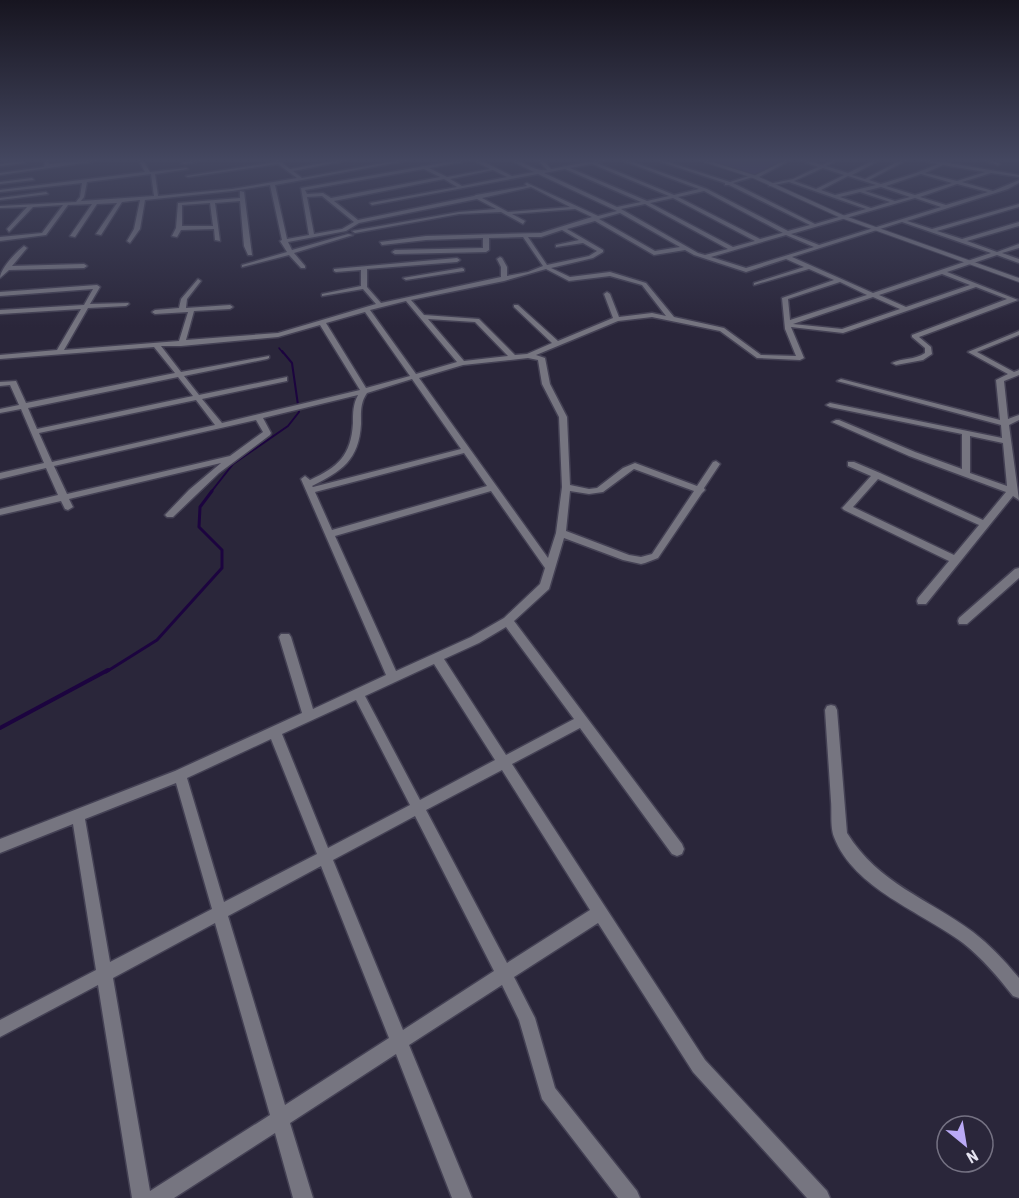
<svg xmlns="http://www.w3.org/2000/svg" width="1019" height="1198" font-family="'Roboto Condensed',sans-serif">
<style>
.green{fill:#44376c}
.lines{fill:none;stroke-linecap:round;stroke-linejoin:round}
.stream-far3{stroke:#1c043f;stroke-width:1.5}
.stream-far2{stroke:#1c043f;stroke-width:2}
.stream-far1{stroke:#1c043f;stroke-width:3}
.stream{stroke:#1c043f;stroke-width:4}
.minor-casing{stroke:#444154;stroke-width:3}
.tertiary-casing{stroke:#444154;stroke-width:2}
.minor{fill:#767580;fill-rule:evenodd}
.tertiary{fill:#767580;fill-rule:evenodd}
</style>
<rect width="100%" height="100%" fill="#2a263a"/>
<path class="green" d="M705 159H788L755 175Z"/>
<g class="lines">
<path class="stream-far3" d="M279 348 283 353"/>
<path class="stream-far2" d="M211 492 233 464 288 426 299 412 292 363 282 351"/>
<path class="stream-far1" d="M106 672 157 640 222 568V550L199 527 200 507 212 491"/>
<path class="stream" d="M0 728 108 670"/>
<g class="minor-casing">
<path id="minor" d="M95 159H111L0 175V173L44 167 45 161 47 160 49 161V164Z
M138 159H142L150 172 186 168 188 169 155 174 158 196 232 189 297 178 278 164 188 177 186 176 276 162 272 159H277L290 169 344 159H355L293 171 302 178 405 159H416L275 185 287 239 309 235 301 188 464 159H478L512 176 534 172 508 159C523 159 533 172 547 170L537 159H542L551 169 602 159H613L597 163 674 195 699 189 618 159H625L707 189 788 231 810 225 729 185H725V183L652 159H659L730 182 752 175 754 176 787 159H793L757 178 753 177 733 183 815 224 866 209 789 182 769 186V184L793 179 818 167 797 159H804L822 165 834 159H840L826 166 848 173 876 159H882L852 175 865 179 903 159H909L869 180 881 184 916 173 938 164 915 159 943 162 1019 175V177L991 173 962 182 993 191 1019 180V183L1008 189 907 221 932 229 1019 204V207L937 231 962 239 1019 222V226L967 241 997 252 1019 244V248L1002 253 1019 259V263L997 255 947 272 1018 300 919 337 931 347 932 354 923 360 896 365 892 363C902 358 915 360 925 353V348L912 337V335L1007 299 976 287 843 333 791 327 804 358 800 360 757 358 720 331 652 317 618 321 536 355 545 358 550 384 567 417 570 485 589 489 597 488 623 468 635 463 697 486 713 462 716 461 720 464 704 488 705 490 702 493 658 558 645 563 641 564 623 560 564 538 549 589 514 621 682 844 684 849 682 854 677 856 672 854 580 728 512 764 705 1060 827 1191 830 1198H807L693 1072 598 923 514 977 535 1018 555 1088 637 1191 640 1198H618L542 1099 519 1020 502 985 409 1045 472 1198H452L396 1054 290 1123 313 1198H293L275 1133 174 1198H132L98 985 0 1037V1020L96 970 73 824 0 853V839L175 771 302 713 279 637 281 634H289L291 637 313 709 386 675 301 479 305 476 310 480C338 467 351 456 353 423 353 413 353 404 358 395L263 418 271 433 270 435 219 473 173 517H167L165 515 189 490 221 463 69 499 73 507 68 510 65 509 61 501 0 515V509L58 495 46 468 0 479V473L44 463 21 409 0 413V409L19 405 10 385 0 386V382L16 381 26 403 175 373 154 347 0 359V355L57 350 81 309 0 314V310L84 305 93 289 0 296V292L97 285 100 287 90 304 128 303 129 304 126 306 88 308 64 350 179 341 188 312 155 314 152 312 155 310 179 308 181 299 198 279 201 281 187 299 186 308 230 305 233 307 230 309 194 311 186 340 278 333 376 304 363 289 322 296V294L361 286V270L336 272 334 271V269L457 258 460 260 457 262 367 269V287L381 303 501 277V267L497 259 500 257 502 258 507 267V276L528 272 543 266 523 237 489 238V250L486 252 395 254 392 252 395 250 483 248V238L426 240 382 245 380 242 426 236 541 233 592 217 575 209 512 214 525 221 523 224 501 212 459 214 355 233 352 231 459 212 496 209 477 199 359 223 346 231 288 242 292 250 348 234 353 235 294 253 305 266V268H301L289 255 242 267V265L287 252 280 241 282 240 270 185 232 191 145 200 140 229 130 243 127 241 134 229 140 200 122 202 101 235 96 234 117 203 97 204 75 237 70 236 92 204 68 205 46 235 0 241V237L42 233 63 205 33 207 9 232 7 229 27 207 0 208V206L76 202 80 197 82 183 0 192V190L145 172ZM473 160 490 169 447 177 429 168ZM592 164 669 196 647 201 570 168ZM943 165 985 172 957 181 925 173ZM823 168 844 175 816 189 794 181ZM424 169 440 177 331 198 323 193 307 194 305 190ZM565 169 641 202 617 207 544 173ZM493 170 507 177 462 186 450 179ZM151 174 154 196 81 201 84 197 87 182ZM538 174 617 211 598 216 527 183 525 184 527 186 476 195 474 196 358 220 334 201 444 179 457 187 370 203 372 205ZM921 174 952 183 915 195 886 186ZM848 176 876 185 835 195 821 190ZM957 184 988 192 946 205 920 197ZM531 187 570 207 508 212 482 198ZM881 187 910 197 895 201 865 191ZM704 191 783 233H782L760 239 678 197ZM860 192 890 202 871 208 840 197ZM322 196 354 222 342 229 314 234 307 197ZM673 198 755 241 733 247 650 203ZM915 198 941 207 819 245 791 234ZM645 204 728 249 705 255 698 253 621 209ZM620 213 680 247 655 251 599 219ZM595 221 654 255 685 250 694 255 746 272 786 259 804 267 754 283V285L809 269 834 280 782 298 785 329 796 356 761 355 724 328 674 317 646 283 610 272 570 277 551 268 593 258 603 252V250L567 229ZM902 222 991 253 873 293 792 257ZM562 230 579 240 556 245V247L583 243 597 251 589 256 547 265 528 237H541ZM786 235 814 247 746 268 711 257ZM546 269 569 281 610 276 642 285 666 316 652 313 619 317 610 294 607 292 604 294 613 318 558 341 518 305H514V307L552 343 527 354 515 355 479 319 424 315 411 300 504 281ZM942 274 970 285 906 307 879 295ZM840 282 867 295 790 320 788 299ZM873 297 900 309 842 329 793 324ZM406 301 457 362 416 374 370 310ZM365 312 410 376 366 388 326 323ZM428 319 475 322 508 356 464 361ZM320 325 360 390 222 423 202 399 287 381V377L199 395 184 376 267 359 269 358V356L181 372 161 346H181L278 337ZM528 358 538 360 542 384 559 417 562 487 556 533 548 558 419 378 463 365ZM178 377 193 396 37 429 28 408ZM412 379 461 449 313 487 312 486C342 471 359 460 361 424 361 413 360 403 367 393ZM196 400 215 425 52 462 39 433ZM256 420 263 432 230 456 67 494 54 466ZM464 453 487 486 332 530 315 492ZM634 469 694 491 652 554 641 557 629 555 566 531 570 491 589 494 603 492ZM491 491 545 568 540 584 504 618 471 637 396 671 335 536ZM506 627 574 719 506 755 444 659 479 643ZM434 664 495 760 420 800 365 696ZM356 700 410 805 328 848 282 734ZM271 739 317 854 224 902 187 778ZM502 770 590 910 507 963 426 810ZM176 783 212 909 110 962 85 819ZM415 816 494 971 403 1030 333 860ZM321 866 389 1038 285 1105 228 916ZM215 923 270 1115 150 1191 113 978Z
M198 159H210L184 164 182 163Z
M979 159H987L1000 164 998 165Z
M23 161 25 163 0 166V164Z
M32 178 34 180 0 184V182Z
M240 191 244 192 252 255H248L244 246 240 201 215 203 220 241 215 240 214 229 181 230 177 237 172 236 176 228 178 203 240 198ZM210 203 213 226H182V205Z
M46 192 48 194 0 200V198Z
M24 246 27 248 12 266 84 264 87 266 84 268 9 270 0 278C0 269 16 252 24 246Z
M462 268 464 269V271L406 280 403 278Z
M1019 331V335L977 352 1014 372 1019 370V375L1004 381 1008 419 1019 415V420L1009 425 1019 500 1013 496 926 604H918L917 601 918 598 949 561 844 510 842 508 844 506 871 476 848 466V462H854L880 473 983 520 1006 492 909 456 832 422 836 420H839L915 452 962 469V434L830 407 826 405 830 403 1002 438 1001 425 837 381 841 379 1000 420 996 380 1008 374 968 352ZM970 436 1003 443 1007 486 970 473ZM878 479 979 525 954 555 853 507Z
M1019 568V578L967 624H959L958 621 959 618 1015 569Z
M831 705 835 706 837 710 847 833C879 884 927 898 973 932 990 945 1005 961 1019 978V998L1013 996C998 977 982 958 963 943 922 912 854 889 834 837 830 827 832 812 831 801 829 771 827 740 825 710L827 706Z"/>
</g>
<g class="tertiary-casing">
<path id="tertiary" d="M695 159H703L757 176 845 216 1019 278V282L841 218 753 178Z"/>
</g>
<use href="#minor" class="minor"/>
<use href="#tertiary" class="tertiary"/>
</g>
<linearGradient id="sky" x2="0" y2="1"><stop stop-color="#171520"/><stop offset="0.49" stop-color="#444760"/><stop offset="1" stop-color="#444760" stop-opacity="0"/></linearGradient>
<rect width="1019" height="327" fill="url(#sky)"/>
<g transform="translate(965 1144) rotate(150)"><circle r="28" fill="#2a263a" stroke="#757283" stroke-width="1.5"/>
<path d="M0-4.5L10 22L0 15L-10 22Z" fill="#baaaf6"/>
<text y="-9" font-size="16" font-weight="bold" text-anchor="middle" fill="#e6e4f1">N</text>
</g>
</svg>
